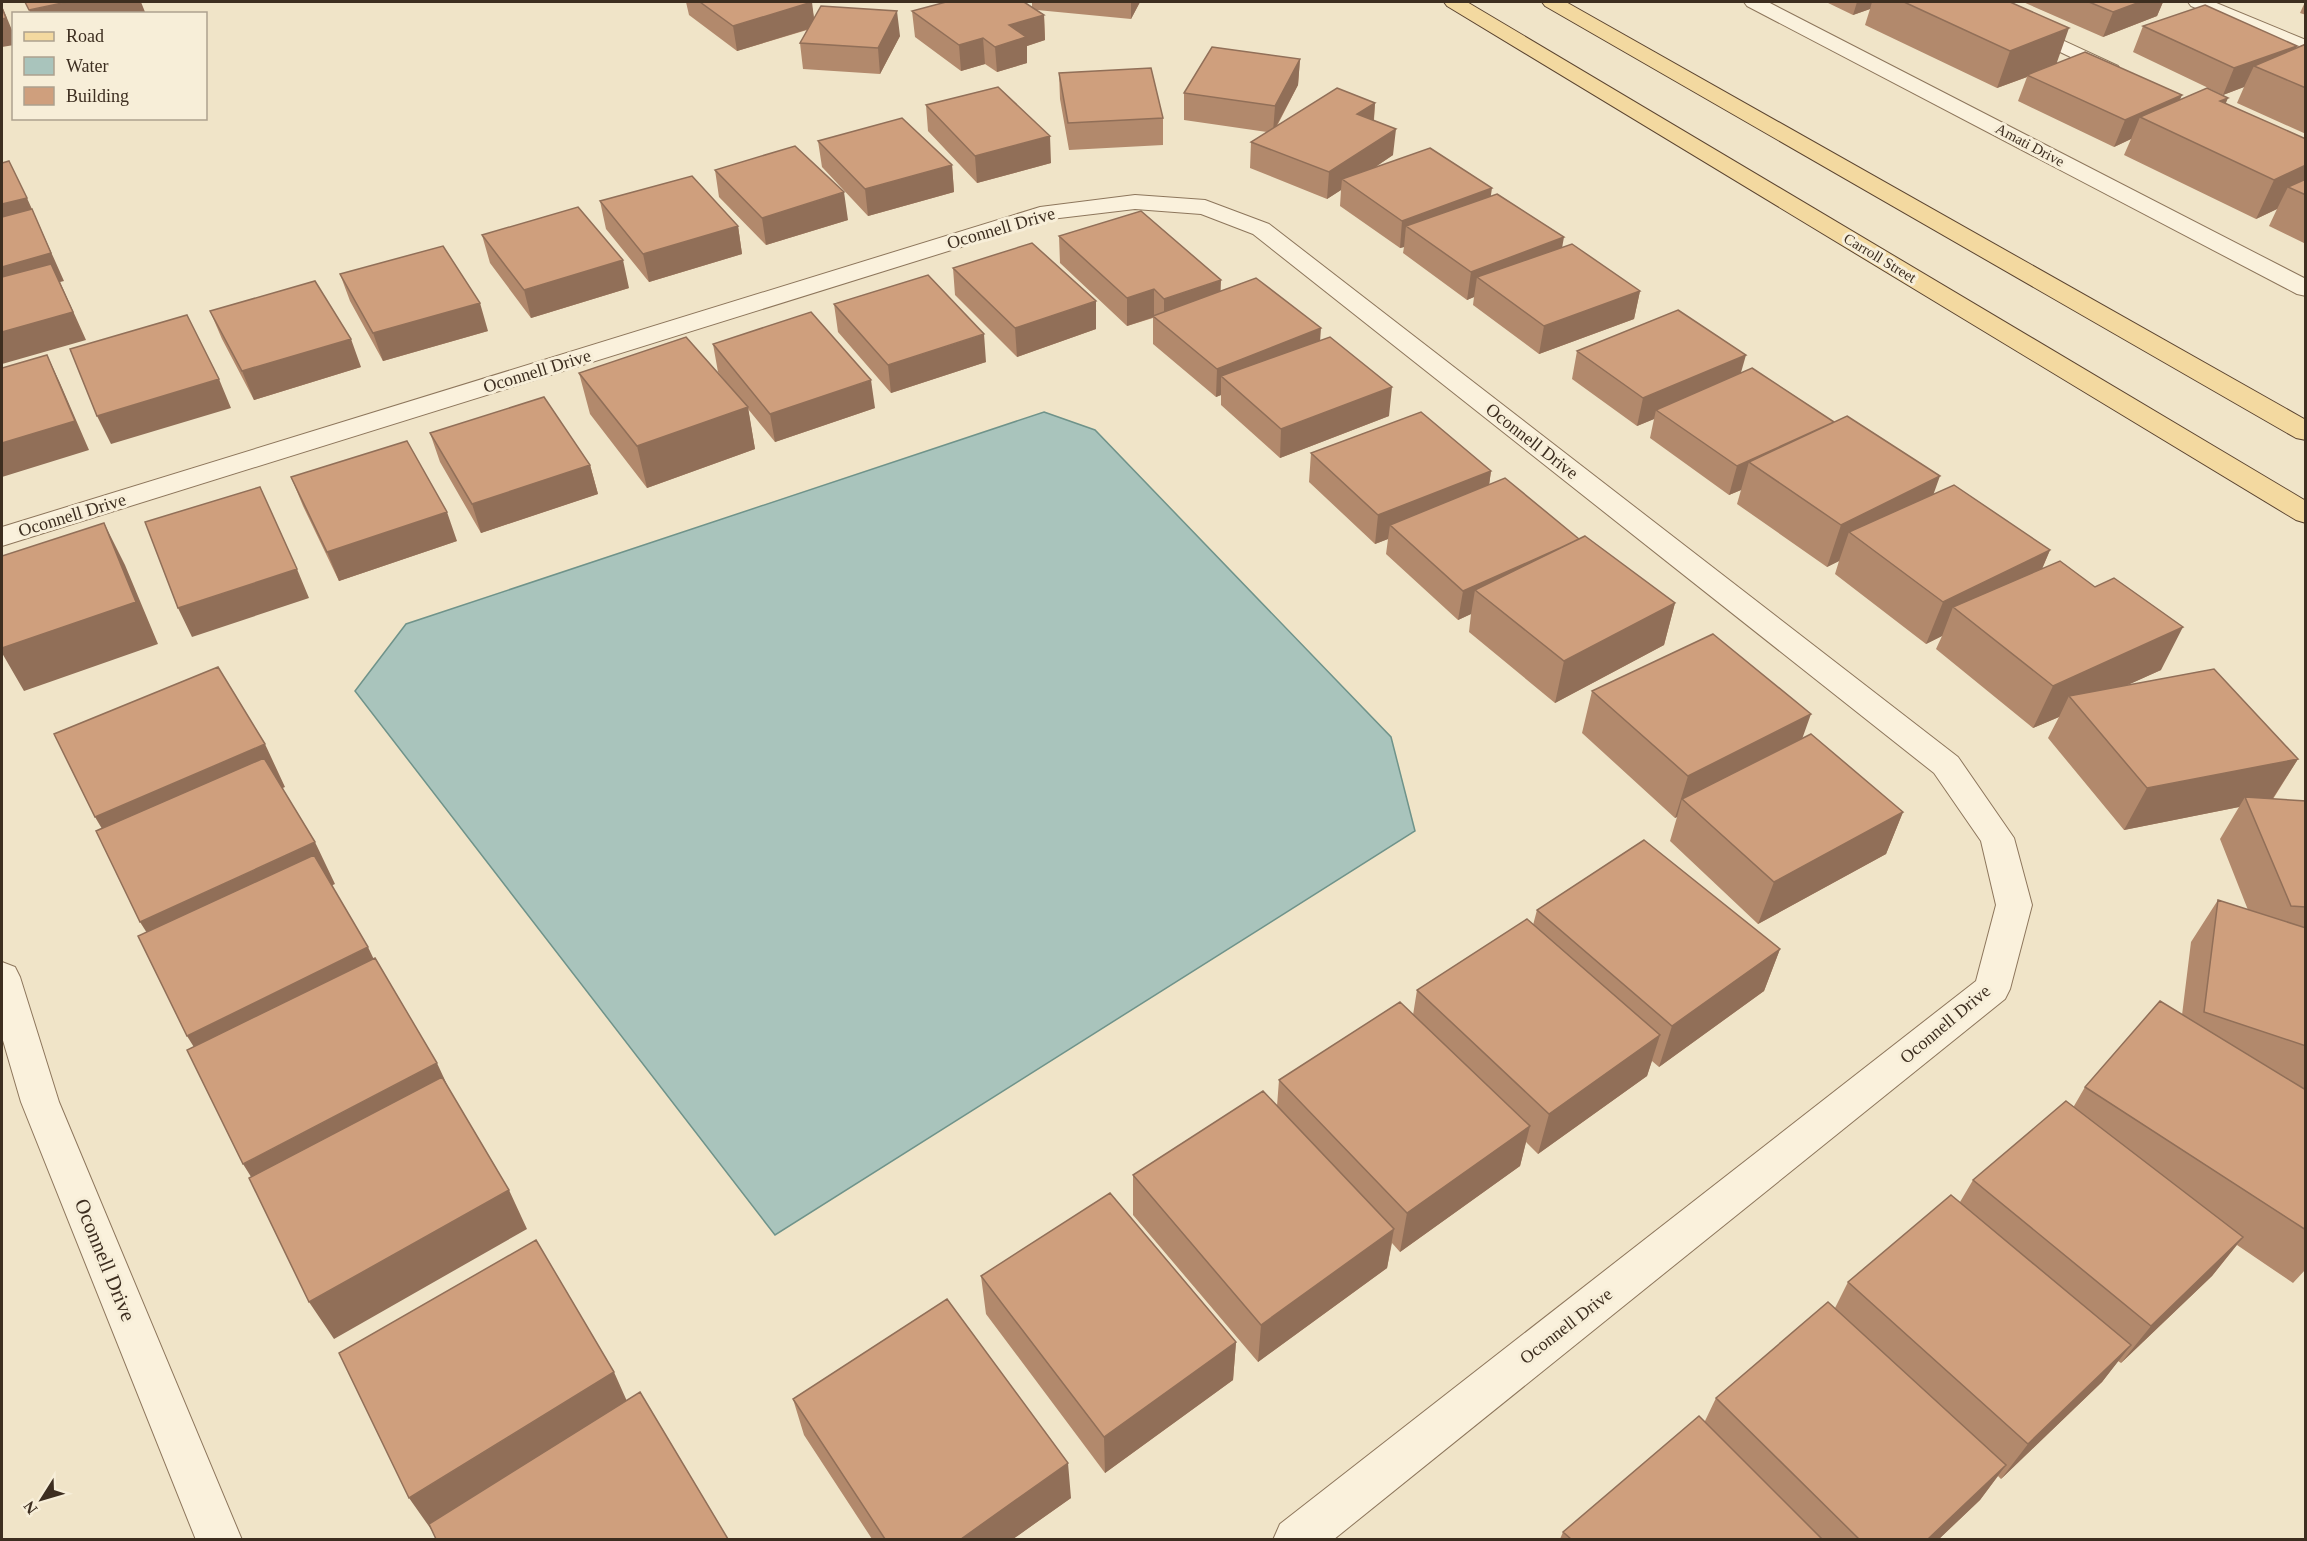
<svg xmlns="http://www.w3.org/2000/svg" width="2307" height="1541" font-family="Georgia,serif">
<style>
.water{fill:#a9c4bc;stroke:#6f938a;stroke-width:1.5}
.lines{fill:none;stroke-linecap:round;stroke-linejoin:round}
.service-casing{stroke:#8d765c;stroke-width:2}
.minor-casing{stroke:#8d765c;stroke-width:2}
.primary-casing{stroke:#5b4430;stroke-width:2}
.service{fill:#faf1dc;fill-rule:evenodd}
.minor{fill:#faf1dc;fill-rule:evenodd}
.primary{fill:#f3d9a0;fill-rule:evenodd}
.wall{fill:#b2896c}
.shaded-wall{fill:#916f58}
.building{fill:#cf9f7d;stroke:#916f58;stroke-width:1.5}
.labels{text-anchor:middle;stroke-width:6;stroke-linejoin:round;paint-order:stroke}
.far-street-label{font-size:15px;fill:#3d2e20;stroke:#f7eed8}
.street-label{font-size:18px;fill:#3d2e20;stroke:#f7eed8}
.near-street-label{font-size:21px;fill:#3d2e20;stroke:#f7eed8}
</style>
<rect width="100%" height="100%" fill="#f0e4c8"/>
<path class="water" d="M1044 412 1095 430 1391 737 1415 831 775 1235 355 691 406 624Z"/>
<g class="lines">
<g class="service-casing">
<path id="service" d="M1960 2H1980L2118 66 2121 70 2118 74H2106L1962 5Z"/>
</g>
<g class="minor-casing">
<path id="minor" d="M1744 2H1768L2306 279V296L2297 294 1747 6Z
M2188 2H2214L2306 40V54L2191 6Z
M1135 195 1205 200 1269 224 1958 757 2014 838 2032 905 2010 989 2005 999 1333 1540H1273L1280 1524 1976 981 1996 905 1981 841 1934 773 1253 234 1201 214 1135 209 1051 219 2 546V527L1040 207Z
M2 962 15 967 20 977 59 1102 242 1540H196L21 1102 2 1037Z"/>
</g>
<g class="primary-casing">
<path id="primary" d="M1444 2H1467L2306 501V523L2296 520 1447 6Z
M1542 2H1566L2306 420V440L2296 438 1545 6Z"/>
</g>
<use href="#service" class="service"/>
<use href="#minor" class="minor"/>
<use href="#primary" class="primary"/>
</g>
<path class="wall" d="M686 2H811L814 18 900 36 880 74 803 69 800 43 807 30 737 51 689 15Z
M1032 2H1140L1131 19 1037 10 1044 15 1045 40 1027 46V63L997 72 985 64 961 71 915 37 912 11 1032 7Z
M1826 2H2010L2057 63 2180 100 2226 104 2306 139V244L2269 226 2277 209 2256 219 2124 155 2131 139 2114 147 2018 101 2027 77 1997 88 1865 25 1870 9 1853 15Z
M2023 2H2163L2157 16 2103 37Z
M2305 2H2306V15L2300 13Z
M2143 26 2297 46 2296 48 2306 44V134L2237 103 2244 87 2223 95 2133 52Z
M1300 59 1298 85 1277 126 1375 103 1374 120 1393 155 1374 168 1491 196 1562 248 1640 291 1634 319 1539 354 1473 305 1474 297 1467 300 1403 253 1404 247 1400 248 1340 206 1341 190 1327 199 1250 168 1251 142 1267 132 1184 120V93Z
M1059 73 1163 118V145L1069 150 1060 99Z
M926 105 1051 163 977 183 928 131Z
M818 141 952 165 954 192 868 216 822 167Z
M715 170 848 220 766 245 719 197Z
M600 201 738 226 742 254 649 282 606 229Z
M482 235 629 288 531 318 490 263Z
M1059 236 1220 291 1320 341 1389 416 1280 458 1221 405V395L1216 397 1153 344V318L1127 326 1060 263Z
M953 268 1096 329 1017 357 955 295Z
M340 274 488 331 383 361 350 301Z
M834 304 986 362 891 393 838 332Z
M210 311 361 367 254 400 222 339Z
M713 344 875 408 775 442 748 409 755 449 647 488 590 414 579 373 735 393 718 372Z
M1577 351 1741 373 1934 494 2050 550 2042 569 2161 670 2127 685 2298 759 2273 799 2306 801V1269L2293 1283 2237 1245 2212 1276 2121 1363 2118 1361 2102 1382 2001 1479 1998 1476 1980 1500 1939 1539H1560L1563 1532 1705 1421 1716 1398 1835 1308 1848 1282 1960 1202 1973 1180 2074 1106 2085 1087 2182 1015 2191 942 2218 900 2248 910 2220 839 2239 807 2124 830 2048 738 2059 717 2033 728 1936 649 1942 636 1926 644 1835 574 1839 561 1827 567 1737 504 1741 490 1729 495 1650 438 1654 419 1637 426 1572 379Z
M430 433 590 465 598 494 481 533 440 462Z
M1311 453 1491 471 1489 485 1579 539 1675 603 1664 645 1555 703 1469 632 1471 614 1458 620 1386 554 1388 539 1375 544 1309 482Z
M291 477 457 541 339 581 303 506Z
M1592 691 1802 739 1903 812 1886 854 1758 924 1670 841 1677 817 1675 818 1582 733Z
M1537 910 1780 949 1764 991 1659 1067 1652 1061 1647 1076 1538 1154 1526 1142 1520 1166 1400 1252 1392 1243 1387 1268 1258 1362 1133 1215V1175L1277 1106 1279 1080 1413 1015 1417 990 1533 925Z
M981 1276 1236 1342 1233 1380 1105 1473 986 1314Z
M793 1399 1071 1498 1013 1539H872L804 1435Z"/>
<path class="shaded-wall" d="M67 2H141L145 12 137 14H31L29 10Z
M812 2 815 27 737 51 733 26Z
M1131 2H1140L1131 19Z
M1857 2H1872L1870 9 1853 15Z
M2140 2H2163L2157 16 2103 37 2113 12Z
M2 6 14 35V45L2 47Z
M897 11 900 36 880 74 878 48Z
M1044 15 1045 40 1027 46V63L997 72 995 47 1009 25Z
M2069 28 2056 65 2027 75V77L1997 88 2010 51Z
M983 38 985 64 961 71 959 45Z
M2297 46 2285 72 2254 66 2244 87 2223 95 2234 68Z
M1300 59 1298 85 1273 132 1275 106Z
M2182 95 2171 121 2140 117 2131 139 2114 147 2125 120Z
M2228 98 2212 136 2220 101Z
M1375 103 1373 129 1357 114Z
M1396 129 1393 155 1350 184 1342 179 1341 190 1327 199 1329 172Z
M1050 136 1051 163 977 183 975 156Z
M952 165 954 192 868 216 865 189Z
M2306 165V195L2288 187 2277 209 2256 219 2274 180Z
M1492 188 1488 215 1406 226 1404 247 1400 248 1402 221Z
M844 192 848 220 766 245 762 218Z
M27 198 64 281 60 282 86 340 2 364V204Z
M738 226 742 254 649 282 643 254Z
M1564 237 1559 265 1477 277 1474 297 1467 300 1471 272Z
M623 260 629 288 531 318 524 290Z
M1221 280 1220 308 1164 325V299Z
M1154 289V317L1127 326V298Z
M1640 291 1634 319 1539 354 1544 326Z
M1096 301V329L1017 357 1015 328Z
M480 303 488 331 383 361 373 333Z
M1321 328 1319 356 1221 376V395L1216 397 1217 369Z
M984 334 986 362 891 393 888 365Z
M351 339 361 367 254 400 242 371Z
M47 355 60 383 89 450 2 477V443Z
M1746 355 1738 383 1656 410 1654 419 1637 426 1643 398Z
M219 379 231 408 111 444 97 416Z
M871 380 875 408 775 442 770 414Z
M1392 387 1389 416 1280 458 1281 429Z
M748 407 755 449 647 488 637 446Z
M1834 422 1749 462 1741 490 1729 495 1737 466Z
M590 465 598 494 481 533 472 504Z
M1491 471 1487 500 1390 525 1388 539 1375 544 1378 515Z
M1940 476 1925 518 1849 532 1839 561 1827 567 1841 525Z
M447 512 457 541 339 581 327 552Z
M104 523 125 565 158 644 24 691 2 653V648Z
M1579 540 1475 590 1471 614 1458 620 1463 591Z
M2050 550 2032 592 1953 607 1942 636 1926 644 1943 602Z
M297 569 309 598 192 637 178 608Z
M1675 603 1664 645 1555 703 1564 661Z
M2183 627 2161 670 2079 707 2069 696 2059 717 2033 728 2053 686Z
M1811 714 1796 756 1682 799 1677 817 1675 818 1688 776Z
M265 744 285 787 120 859 95 817Z
M2298 759 2271 801 2245 797 2239 807 2124 830 2147 788Z
M1903 812 1886 854 1758 924 1774 882Z
M315 842 335 884 166 963 140 922Z
M368 947 388 989 212 1076 187 1036Z
M1780 949 1764 991 1659 1067 1672 1026Z
M1660 1035 1647 1076 1538 1154 1549 1114Z
M437 1063 456 1104 268 1204 243 1164Z
M1530 1126 1520 1166 1400 1252 1407 1213Z
M509 1190 527 1229 334 1339 309 1302Z
M1394 1229 1387 1268 1258 1362 1261 1325Z
M2243 1237 2212 1276 2121 1363 2151 1326Z
M1236 1342 1233 1380 1105 1473 1104 1437Z
M2131 1345 2102 1382 2001 1479 2028 1444Z
M614 1372 630 1408 433 1532 409 1498Z
M1068 1463 1071 1498 1013 1539H961Z
M2006 1465 1980 1500 1939 1539H1928Z"/>
<path class="building" d="M25 2H67L29 10Z
M700 2H812L733 26Z
M946 2H1024L1044 15 1009 25 1026 37 995 47 983 38 959 45 912 11Z
M1904 2H2010L2069 28 2010 51Z
M2089 2H2140L2113 12Z
M2205 5 2297 46 2234 68 2143 26Z
M821 6 897 11 878 48 800 43Z
M2 8 6 18 2 19Z
M2306 44V88L2254 66Z
M1212 47 1300 59 1275 106 1184 93Z
M2085 52 2182 95 2125 120 2027 75Z
M1151 68 1163 118 1068 123 1059 73Z
M998 87 1050 136 975 156 926 105Z
M1337 88 1375 103 1357 114 1396 129 1329 172 1251 142Z
M2207 88 2228 98 2220 101 2306 139V165L2274 180 2140 117Z
M902 118 952 165 865 189 818 141Z
M795 146 844 192 762 218 715 170Z
M1430 148 1492 188 1402 221 1342 179Z
M9 161 27 198 2 204V163Z
M692 176 738 226 643 254 600 201Z
M2306 179V195L2288 187Z
M1497 194 1564 237 1471 272 1406 226Z
M578 207 623 260 524 290 482 235Z
M32 209 51 253 2 267V217Z
M1141 211 1221 280 1164 299 1154 289 1127 298 1059 236Z
M1032 243 1096 301 1015 328 953 268Z
M1572 244 1640 291 1544 326 1477 277Z
M443 246 480 303 373 333 340 274Z
M51 264 73 312 2 332V277Z
M928 275 984 334 888 365 834 304Z
M1256 278 1321 328 1217 369 1153 316Z
M315 281 351 339 242 371 210 311Z
M1678 310 1746 355 1643 398 1577 351Z
M811 312 871 380 770 414 713 344Z
M187 315 219 379 97 416 70 349Z
M686 337 748 407 637 446 579 373Z
M1330 337 1392 387 1281 429 1221 376Z
M47 355 75 421 2 443V368Z
M1752 368 1834 422 1737 466 1656 410Z
M544 397 590 465 472 504 430 433Z
M1421 412 1491 471 1378 515 1311 453Z
M1847 416 1940 476 1841 525 1749 462Z
M407 441 447 512 327 552 291 477Z
M1505 478 1579 539 1560 548 1463 591 1390 525Z
M1954 485 2050 550 1943 602 1849 532Z
M260 487 297 569 178 608 145 522Z
M104 523 136 602 2 648V556Z
M1585 536 1675 603 1564 661 1475 590Z
M2060 561 2095 587 2114 578 2183 627 2053 686 1953 607Z
M1713 634 1811 714 1688 776 1592 691Z
M218 667 265 744 95 817 54 734Z
M2214 669 2298 759 2147 788 2069 696Z
M1811 734 1903 812 1774 882 1682 799Z
M264 758 315 842 140 922 96 831Z
M2245 797 2306 801V907L2291 906Z
M1644 840 1780 949 1672 1026 1537 910Z
M314 855 368 947 187 1036 138 936Z
M2218 900 2306 928V1046L2204 1012Z
M1527 919 1660 1035 1549 1114 1417 990Z
M375 958 437 1063 243 1164 187 1050Z
M2160 1001 2306 1090V1230L2085 1087Z
M1400 1002 1530 1126 1407 1213 1279 1080Z
M442 1077 509 1190 309 1302 249 1178Z
M1263 1091 1394 1229 1261 1325 1133 1175Z
M2066 1101 2243 1237 2151 1326 1973 1180Z
M1110 1193 1236 1342 1104 1437 981 1276Z
M1951 1195 2131 1345 2028 1444 1848 1282Z
M536 1240 614 1372 409 1498 339 1353Z
M947 1299 1068 1463 961 1539H885L793 1399Z
M1828 1302 2006 1465 1928 1539H1859L1716 1398Z
M640 1392 728 1539H436L429 1524Z
M1699 1416 1822 1539H1571L1563 1532Z"/>
<g class="labels">
<g class="far-street-label">
<text transform="translate(2030 145) rotate(28)" y="5">Amati Drive</text>
<text transform="translate(1880 258) rotate(31)" y="5">Carroll Street</text>
</g>
<g class="street-label">
<text transform="translate(1001 228) rotate(-16)" y="6">Oconnell Drive</text>
<text transform="translate(537 371) rotate(-17)" y="6">Oconnell Drive</text>
<text transform="translate(1532 441) rotate(38)" y="6">Oconnell Drive</text>
<text transform="translate(72 515) rotate(-17)" y="6">Oconnell Drive</text>
<text transform="translate(1945 1024) rotate(-40)" y="6">Oconnell Drive</text>
<text transform="translate(1566 1326) rotate(-38)" y="6">Oconnell Drive</text>
</g>
<g class="near-street-label">
<text transform="translate(105 1260) rotate(68)" y="7">Oconnell Drive</text>
</g>
</g>
<rect width="2307" height="1541" fill="none" stroke="#3d2e20" stroke-width="6"/>
<rect x="12" y="12" width="195" height="108" fill="#f7eed8" stroke="#ada18e" stroke-width="1.5"/>
<rect x="24" y="32" width="30" height="9" fill="#f3d9a0" stroke="#ada18e" stroke-width="1.5"/>
<text x="66" y="42" font-size="18" fill="#3d2e20">Road</text>
<rect x="24" y="57" width="30" height="18" fill="#a9c4bc" stroke="#ada18e" stroke-width="1.5"/>
<text x="66" y="72" font-size="18" fill="#3d2e20">Water</text>
<rect x="24" y="87" width="30" height="18" fill="#cf9f7d" stroke="#ada18e" stroke-width="1.5"/>
<text x="66" y="102" font-size="18" fill="#3d2e20">Building</text>
<g transform="translate(42 1499) rotate(233)" stroke="#f7eed8" stroke-width="4.5" paint-order="stroke">
<path d="M0-4.5L10 22L0 15L-10 22Z" fill="#3d2e20"/>
<text y="-9" font-size="16" font-weight="bold" text-anchor="middle" fill="#3d2e20">N</text>
</g>
</svg>
